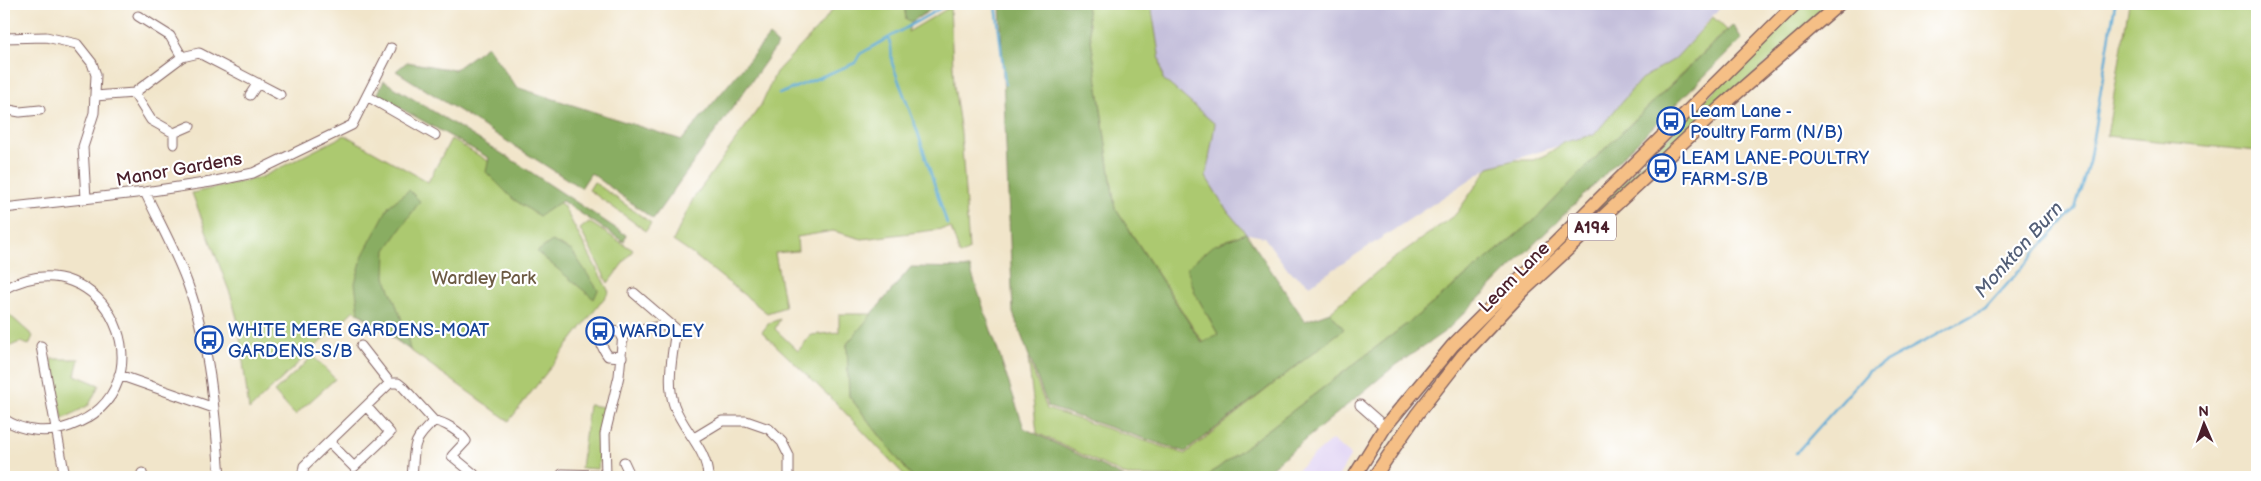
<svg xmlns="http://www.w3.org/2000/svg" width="2261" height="481" font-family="'Balsamiq Sans',sans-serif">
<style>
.built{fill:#e1d4f4}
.industrial{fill:#c5c0db}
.green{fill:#acc970;stroke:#7b744e}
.forest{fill:#89ad62;stroke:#6a6646}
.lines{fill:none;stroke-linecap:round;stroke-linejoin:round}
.stream{stroke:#5baad5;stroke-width:2.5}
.minor-casing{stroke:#846463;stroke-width:11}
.highway-casing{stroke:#846463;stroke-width:15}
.minor{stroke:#fff;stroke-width:9}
.highway{stroke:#f5bf86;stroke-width:12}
.labels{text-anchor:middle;stroke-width:4.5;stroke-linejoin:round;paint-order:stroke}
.shield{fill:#fff;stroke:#80626b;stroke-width:1}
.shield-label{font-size:16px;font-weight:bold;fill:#4a1f2b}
.transit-label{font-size:18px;fill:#164399;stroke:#fff;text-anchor:start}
.street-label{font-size:18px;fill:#4a1f2b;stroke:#fff}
.park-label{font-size:18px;fill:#6c5a43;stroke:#fff}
.water-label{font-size:19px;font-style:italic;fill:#525e77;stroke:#fff}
</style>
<rect width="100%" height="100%" fill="#fff"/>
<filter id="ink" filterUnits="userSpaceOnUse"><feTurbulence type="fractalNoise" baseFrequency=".02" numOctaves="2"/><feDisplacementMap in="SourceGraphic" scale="10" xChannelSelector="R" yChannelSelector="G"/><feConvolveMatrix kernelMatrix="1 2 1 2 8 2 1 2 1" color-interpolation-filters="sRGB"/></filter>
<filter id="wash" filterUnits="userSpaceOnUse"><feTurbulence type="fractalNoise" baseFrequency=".0096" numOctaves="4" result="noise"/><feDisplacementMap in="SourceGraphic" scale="20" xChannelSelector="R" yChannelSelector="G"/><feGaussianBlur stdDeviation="1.12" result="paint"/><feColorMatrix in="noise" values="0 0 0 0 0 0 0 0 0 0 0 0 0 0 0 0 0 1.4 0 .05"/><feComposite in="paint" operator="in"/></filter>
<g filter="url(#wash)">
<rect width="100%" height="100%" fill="#f1e5ca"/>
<path class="built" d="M1332 440 1351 455 1338 477H1289Z"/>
<path class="industrial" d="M1150 4H1723L1675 59 1641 79 1594 135 1489 167 1310 285 1288 270 1264 237 1203 225 1154 85Z"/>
<path class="green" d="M837 4H904L906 19 911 22 908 32 950 7 954 86 961 133 969 250 960 255 951 228 862 239 833 231 797 237 798 251 775 253 785 307 767 313 695 256 673 241 693 199 761 105 776 72 817 29Z
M1086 4H1151L1163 79 1215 124 1206 177 1228 212 1246 233 1212 246 1195 293 1218 334 1203 343 1115 208Z
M1801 4H1832L1528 279 1793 11Z
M2129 4H2257V151L2107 136Z
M1713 17 1727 30 1582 171 1540 215 1421 313 1206 477 1127 476 1037 433 1028 358 1047 409 1185 454 1343 329 1330 312 1386 264 1456 214 1489 167 1514 160H1533L1544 156 1565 142 1594 135 1641 79 1675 59Z
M345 135 428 182 451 139 563 205 609 292 509 421 354 310 249 410 238 322 231 296 192 193 262 177Z
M594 182 651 223 646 231 589 190Z
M589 222 633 250 608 283 580 229Z
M4 310 33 336 29 345 20 342 4 349Z
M839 314H873L847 344 849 396 912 477H906L836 403 762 332 769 323 780 319 775 329 798 351 811 335 839 332Z
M313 356 335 379 295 415 274 392Z
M51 359H79L75 375 99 385 89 405 63 419Z
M589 405 604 407 598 469 581 468Z"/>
<path class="forest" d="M904 4H940L911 22 906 19Z
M1000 4H1086L1115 208 1202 343 1218 334 1195 293 1187 268 1212 246 1246 233 1305 321 1330 312 1344 329 1185 452 1048 407 1013 313Z
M1733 25 1742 39 1447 330 1392 368 1260 477H1206L1421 313 1540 215 1582 171Z
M769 36 778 44 653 219 591 173 581 188 396 71 407 62 454 70 487 46 516 87 682 140Z
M384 81 517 163 626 235 624 242 562 201 539 216 513 199 486 172 489 158 377 95Z
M409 190 420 201 386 250 385 277 406 330 410 350 359 313 355 283 363 255 389 206Z
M552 241 572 251 598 290 594 299 537 252Z
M911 267 970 268 1024 428 1124 477H912L849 396 847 344Z"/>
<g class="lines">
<path class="stream" d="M996 4 1005 84
M888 38 891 46 892 63 917 130 947 224
M779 94 855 63 860 54 946 5
M1796 453 1869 371 1986 308 2075 208 2089 162 2115 4"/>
</g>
</g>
<g filter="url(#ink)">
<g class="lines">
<g class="minor-casing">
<path id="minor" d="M138 16 170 36 182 57
M4 38 46 37 77 44 92 63 96 75 94 113 83 147 86 199
M134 93 151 120 174 133 190 126
M250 95 258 83
M95 96 134 93 182 57 199 53 280 95
M367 96 435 135
M4 109 20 112 40 110
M174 133V144
M145 192C159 222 176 252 187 282 210 345 215 411 220 477
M4 208 145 192 211 182 253 173 352 125 391 48
M4 289C106 233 174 389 70 426 48 434 23 432 4 419
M634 293 676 329C673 353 666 382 674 405 683 431 707 448 708 477
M41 346 65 477
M361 346 390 383
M622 357 608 356C601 346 598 341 605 330L619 332 623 341
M119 375 214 408
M1360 405 1385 427
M694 438 722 421H746L769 429 782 442 789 456V477
M329 442 354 467 390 433 366 406
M624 462 631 477
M142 473 143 477
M302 477 304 466 390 383H398L403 387 434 421C445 422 460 432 466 441L452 456 474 474
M412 477C415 447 410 443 434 421
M562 477V474L606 475
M606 477 605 434 619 376 623 334 670 324"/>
</g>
<g class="highway-casing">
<path id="highway" d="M1354 477 1385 427 1453 345 1795 4
M1374 477 1417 414 1463 355 1524 290 1721 107 1839 4"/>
</g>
<use href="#minor" class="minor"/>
<use href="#highway" class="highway"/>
</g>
</g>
<defs>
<g id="bus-ring" transform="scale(1.4375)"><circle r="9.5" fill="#fff" stroke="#1a4fb4" stroke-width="1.5"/><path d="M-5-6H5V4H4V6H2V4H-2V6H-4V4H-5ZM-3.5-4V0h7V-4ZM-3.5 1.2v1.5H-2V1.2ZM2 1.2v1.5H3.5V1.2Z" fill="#1a4fb4"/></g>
</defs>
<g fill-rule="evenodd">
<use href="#bus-ring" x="1671" y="121"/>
<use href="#bus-ring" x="1662" y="168"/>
<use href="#bus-ring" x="600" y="331"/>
<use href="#bus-ring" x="209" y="340"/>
</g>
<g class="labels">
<rect class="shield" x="1568" y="213.5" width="48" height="27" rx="4"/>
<g class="shield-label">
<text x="1592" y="233">A194</text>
</g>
<g class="transit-label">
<text x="1690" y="117">Leam Lane -<tspan x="1690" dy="21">Poultry Farm (N/B)</tspan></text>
<text x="1681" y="164">LEAM LANE-POULTRY<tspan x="1681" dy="21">FARM-S/B</tspan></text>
<text x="228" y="336">WHITE MERE GARDENS-MOAT<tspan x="228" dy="21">GARDENS-S/B</tspan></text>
<text x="619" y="337">WARDLEY</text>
</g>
<g class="street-label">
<text transform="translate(179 169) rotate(-10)" y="6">Manor Gardens</text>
<text transform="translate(1514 277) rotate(-45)" y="6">Leam Lane</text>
</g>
<g class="park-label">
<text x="484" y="284">Wardley Park</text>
</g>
<g class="water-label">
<text transform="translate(2018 249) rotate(-48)" y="7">Monkton Burn</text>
</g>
</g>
<rect width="2261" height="481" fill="none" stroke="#fff" stroke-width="20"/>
<g transform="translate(2204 424) rotate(358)" stroke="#ffffff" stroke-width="4" paint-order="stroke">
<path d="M0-4L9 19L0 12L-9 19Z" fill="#4a1f2b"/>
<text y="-8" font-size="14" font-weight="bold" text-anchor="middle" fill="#4a1f2b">N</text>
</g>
</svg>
